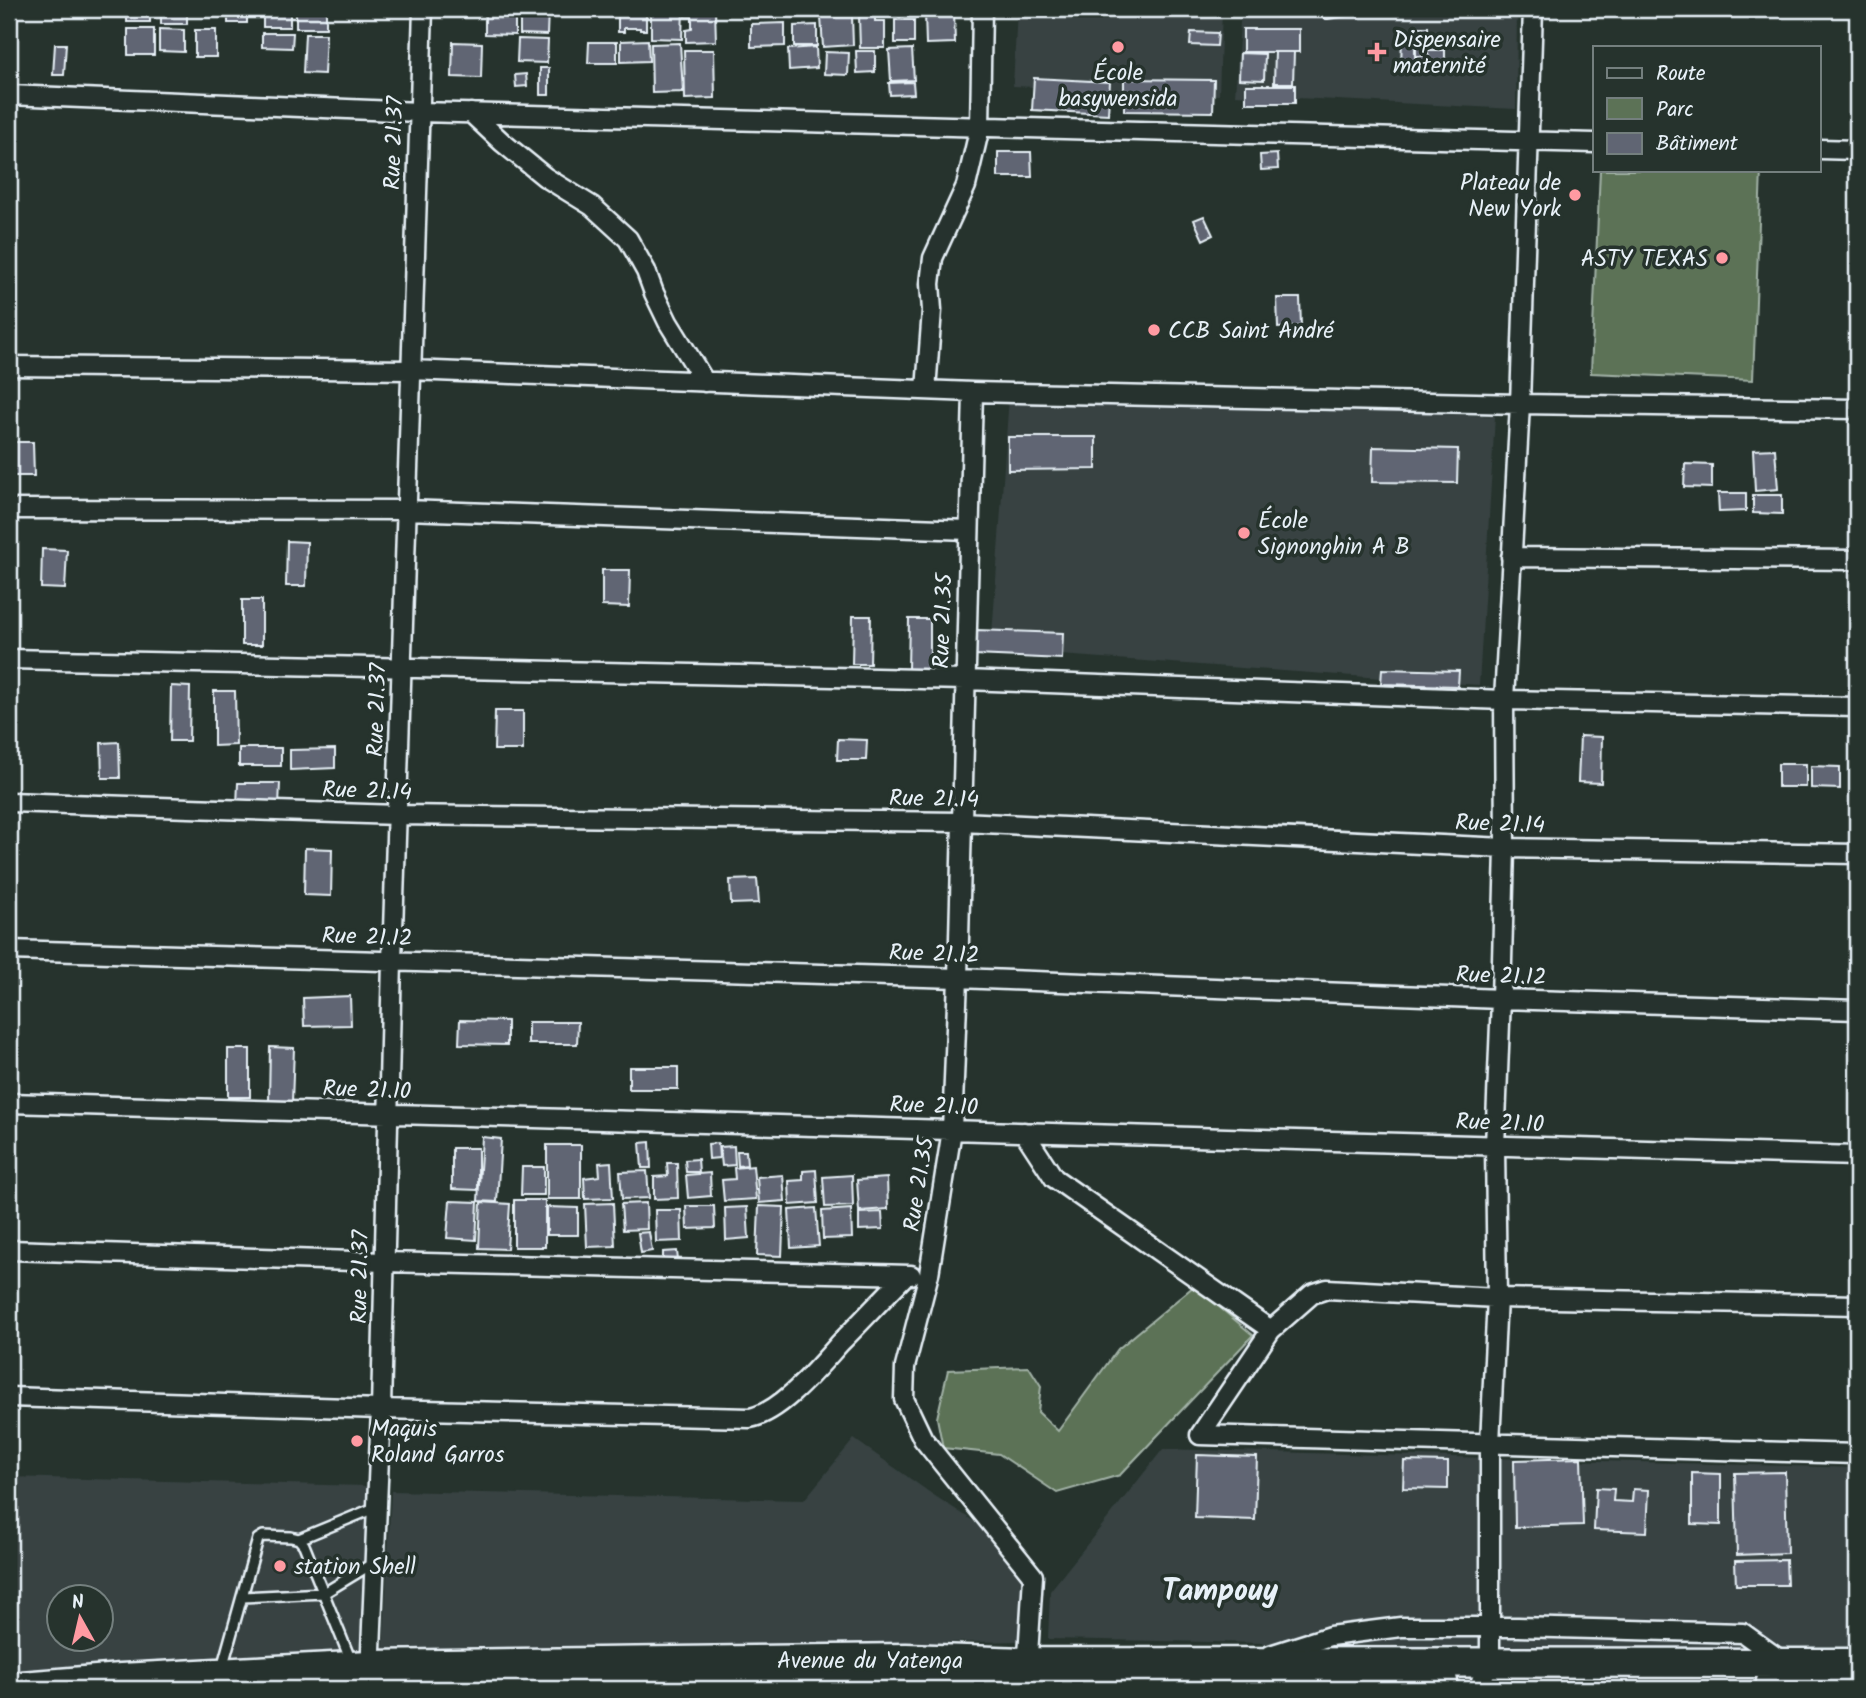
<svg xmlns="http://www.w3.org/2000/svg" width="1866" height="1698" font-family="Kalam,sans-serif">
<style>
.built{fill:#374242;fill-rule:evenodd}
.green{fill:#5c7256;stroke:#a2b2a7;stroke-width:2}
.building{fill:#606573;stroke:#e8f1f8;stroke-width:2}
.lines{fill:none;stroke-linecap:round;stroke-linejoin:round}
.lane-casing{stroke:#e8f1f8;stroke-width:14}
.street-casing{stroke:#e8f1f8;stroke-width:23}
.primary-casing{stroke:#e8f1f8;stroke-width:33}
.lane{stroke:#26332d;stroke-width:9}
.street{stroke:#26332d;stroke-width:18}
.primary{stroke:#26332d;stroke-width:28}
.poi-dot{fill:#ff9aa2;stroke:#26332d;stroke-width:2.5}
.labels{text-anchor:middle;stroke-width:7;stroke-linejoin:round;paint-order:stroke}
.poi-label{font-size:23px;fill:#e8f1f8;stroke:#26332d;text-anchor:start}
.street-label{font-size:23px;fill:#e8f1f8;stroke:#26332d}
.district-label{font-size:30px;font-weight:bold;fill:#e8f1f8;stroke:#26332d}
</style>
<rect width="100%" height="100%" fill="#26332d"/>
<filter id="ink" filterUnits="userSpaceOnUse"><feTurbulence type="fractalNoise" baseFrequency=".0143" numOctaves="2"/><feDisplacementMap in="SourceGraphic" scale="14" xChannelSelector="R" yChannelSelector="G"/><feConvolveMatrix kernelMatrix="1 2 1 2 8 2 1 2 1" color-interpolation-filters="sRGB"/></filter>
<g filter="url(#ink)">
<path class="built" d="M1017 9H1222L1219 95 1013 86Z
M1241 9H1517L1516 109 1235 95Z
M1009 396 1495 416 1479 685 991 650Z
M854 1439 932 1494 998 1537 1027 1577 1021 1641 383 1654 391 1491 804 1500Z
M1163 1449 1857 1468V1654L1048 1639 1050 1591Z
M9 1477 367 1486 364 1655 9 1685ZM60 1596H102V1638H60Z"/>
<path class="green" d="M1600 170H1761L1753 380 1591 373Z
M1194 1286 1253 1335 1120 1475 1057 1493 999 1454 943 1448 937 1418 948 1370 1029 1367 1041 1386 1038 1412 1058 1431 1118 1349Z"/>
<path class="building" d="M127 9H150V22H127Z
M161 9H187V24H161Z
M228 9H247V23H228Z
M263 9H290V27H263Z
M296 9H326V28H296Z
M520 9H548L547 35 520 34Z
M618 9H646V30H640V28H624V32H618Z
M651 9H683L682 39 651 38Z
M685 9H715L716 41 686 42V30L692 29V17H685Z
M485 11H515V35L485 34Z
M954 12 955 43 926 44 925 13Z
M875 15V21H885V48H860L859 16Z
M852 16 853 45 823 47 821 17Z
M895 20H914V43H895Z
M785 23V46L751 47V24Z
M817 25V46H794V26Z
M1415 27H1428V41H1445V50H1427L1429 56H1415Z
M128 29H154V55H128Z
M159 29 184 30V52L159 51Z
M1243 29H1299V52H1243Z
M195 30H216V57H195Z
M1191 32 1218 33 1217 46 1190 45Z
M262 33H293L292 48 262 47Z
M305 34H326L324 74 303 73Z
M1402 37H1416V66H1401Z
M518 39 548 40 547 63 517 62Z
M648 40 649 61 621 62V41Z
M453 42 482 43 481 78 452 77Z
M589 42H617V63H588Z
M680 43 683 92 652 93 651 44Z
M55 44H66L64 75H53Z
M816 47 817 68 789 70 788 49Z
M912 49 914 80 891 81 889 50Z
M684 50H714L715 98 685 99Z
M1427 50H1445V66H1416L1415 56H1429Z
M856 51H875V72L857 73Z
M825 52 849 53 848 75 824 74Z
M1275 52H1294L1293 83H1274Z
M1240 53 1265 54 1264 80 1239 79Z
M540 68H549V95H540Z
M526 74 527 86 516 87 515 75Z
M1034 78 1110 82 1108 114 1032 110Z
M1124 79 1214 80 1213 112 1124 111Z
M913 82 914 94 890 95 889 83Z
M1246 85H1295V103H1246Z
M998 152H1031L1032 177H998Z
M1277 154 1278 169 1261 170 1260 155Z
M1204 216 1213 235 1203 240 1194 220Z
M1277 298H1300L1301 326 1278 328Z
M1008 437H1096V469L1008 470Z
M9 442H33L34 476H9Z
M1373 447 1458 449 1457 483 1372 482Z
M1775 449 1778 489 1755 491 1753 450Z
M1685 464 1712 465V488L1684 487Z
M1718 493H1746V511L1719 512Z
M1753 495H1782V514L1753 513Z
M287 541 307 542 306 586H286Z
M42 549 67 550 65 589 41 588Z
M602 570H630L629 607 602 606Z
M242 600H262V645H242Z
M853 616H871L870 664H852Z
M909 619H930V669H908Z
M976 630 1063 633 1062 659 975 655Z
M1382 669 1459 671 1458 686 1381 684Z
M171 686 190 687 189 741H170Z
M214 691H235L236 745 214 746Z
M495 711H523V750H494Z
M1580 736 1602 737 1601 783 1578 782Z
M838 739 867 740 866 760H837Z
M119 742 120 778H102L101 743Z
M239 748H281V766H239Z
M335 749V768L290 770V750Z
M1778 764H1806V787H1778Z
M1811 766 1840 767V789L1811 788Z
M238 783H280L279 806 237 805Z
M305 848 332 849 331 896 304 895Z
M757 879 759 903 731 904 730 880Z
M350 996 351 1025 304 1026 303 998Z
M460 1020 507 1021V1045L459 1044Z
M528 1022H578L577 1044H528Z
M270 1047 294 1048 292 1102 269 1101Z
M228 1049H250V1097H228Z
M629 1067H678V1089H629Z
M482 1137 501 1139 497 1202 478 1201Z
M650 1142 651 1168H642L640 1143Z
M718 1143 719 1158 709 1159 708 1144Z
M547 1145H581V1199H547Z
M734 1146 735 1165 722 1166 720 1147Z
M452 1148H478V1190L452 1189Z
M737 1151H746L747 1165 738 1166Z
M698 1159 699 1172H686L685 1160Z
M611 1162 613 1198 585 1199 584 1178 600 1176 599 1163Z
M667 1163H677L678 1198 654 1199V1177L668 1176Z
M753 1166 756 1199 724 1201 722 1180 735 1179 734 1168Z
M522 1167H544V1195H521Z
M816 1170 818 1203 790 1205 789 1181 803 1180V1171Z
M647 1171 649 1198 622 1199 620 1172Z
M710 1173 711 1196 688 1198 686 1175Z
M783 1175 785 1201 759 1203 757 1177Z
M852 1175 853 1206 825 1207 823 1177Z
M887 1178 888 1209 859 1211 857 1180Z
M514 1200H545V1247H514Z
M450 1201 478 1202 476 1240 447 1238Z
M481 1202 510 1204 507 1249 479 1248Z
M613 1203 615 1246 587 1247 585 1204Z
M646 1203 647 1229 623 1230 621 1204Z
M686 1206H714L715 1228 687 1229Z
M759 1206 784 1207 782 1256 757 1255Z
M547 1207 578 1208V1235H547Z
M747 1207 749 1238 726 1240 725 1208Z
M816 1208 819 1246 791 1248 789 1210Z
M851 1209 852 1238 823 1239 822 1211Z
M655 1210H681L682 1241 656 1242Z
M882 1212 883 1229 859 1230V1213Z
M649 1232 652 1251 641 1253 638 1233Z
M677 1251 678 1260 663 1261V1252Z
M1197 1455 1257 1457 1255 1520 1195 1518Z
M1581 1458 1583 1525 1515 1527 1514 1460Z
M1404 1461 1448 1462V1489L1403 1488Z
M1785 1472 1787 1553 1737 1555 1735 1473Z
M1692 1473 1721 1474V1525L1692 1524Z
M1596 1488 1614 1489 1613 1501 1632 1502 1633 1489 1649 1490 1647 1532 1594 1530Z
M1786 1560 1787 1585H1736L1735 1561Z"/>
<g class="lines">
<g class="lane-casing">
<path id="lane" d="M1327 13 1353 9
M299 1539 377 1507
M243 1597 324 1593 375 1562
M222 1668 258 1539 263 1536 291 1537 299 1539 304 1545 351 1661"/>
</g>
<g class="street-casing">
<path id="street" d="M9 95 419 112 1595 143
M471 113 502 142 545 177 592 206 628 239 646 271 654 293 668 322 705 382
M1819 149 1857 150
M9 366 410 370 973 392 1520 404 1857 409
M926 390 932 310 930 284 933 258 966 186 980 127 982 9
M973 392 958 978 952 1130 929 1274 905 1367 904 1399 923 1439 1033 1576 1027 1671
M9 509 406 510 969 530
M1511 557 1857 560
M9 659 965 680 1504 700 1857 707
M9 802 397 815 961 822 1505 848 1857 854
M9 950 958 978 1501 999 1857 1010
M9 1103 1857 1156
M1024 1132 1054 1178 1271 1330
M9 1250 384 1262 911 1275
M9 1397 381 1409 750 1418C782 1412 819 1366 841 1342 863 1320 884 1297 906 1275
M1200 1435 1271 1330 1312 1294 1327 1289 1497 1298 1857 1305
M1200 1435 1857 1454
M1270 1655 1330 1636 1401 1627H1518L1743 1633 1782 1661
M370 1674 381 1409 392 961 423 9
M1481 1689V1681L1490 1662V1443L1497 1298 1495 1146 1501 999 1505 848 1504 700 1520 404 1533 9"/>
</g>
<g class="primary-casing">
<path id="primary" d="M1771 1682 1857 1684
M9 1687 121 1678 370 1665 906 1658 1028 1662 1857 1663
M315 1689 1443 1682"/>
</g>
<use href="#lane" class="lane"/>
<use href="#street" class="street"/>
<use href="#primary" class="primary"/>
</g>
</g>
<g class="poi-dot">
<circle cx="1118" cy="47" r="7"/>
<path d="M1373.5 41.5h7v7h7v7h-7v7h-7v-7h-7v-7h7z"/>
<circle cx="1575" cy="195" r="7"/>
<circle cx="1722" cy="258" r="7"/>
<circle cx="1154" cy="330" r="7"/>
<circle cx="1244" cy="533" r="7"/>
<circle cx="357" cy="1441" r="7"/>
<circle cx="280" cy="1566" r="7"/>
</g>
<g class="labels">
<g class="poi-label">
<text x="1393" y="47">Dispensaire<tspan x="1393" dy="26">maternité</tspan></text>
<text x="1118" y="80" text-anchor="middle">École<tspan x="1118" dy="26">basywensida</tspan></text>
<text x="1561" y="190" text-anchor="end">Plateau de<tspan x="1561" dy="26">New York</tspan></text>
<text x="1708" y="266" text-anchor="end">ASTY TEXAS</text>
<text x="1168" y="338">CCB Saint André</text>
<text x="1258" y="528">École<tspan x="1258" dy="26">Signonghin A B</tspan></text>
<text x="371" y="1436">Maquis<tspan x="371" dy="26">Roland Garros</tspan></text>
<text x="294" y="1574">station Shell</text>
</g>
<g class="street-label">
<text transform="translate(393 143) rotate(-88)" y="8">Rue 21.37</text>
<text transform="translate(942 621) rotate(-88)" y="8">Rue 21.35</text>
<text transform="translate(376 710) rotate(-88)" y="8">Rue 21.37</text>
<text transform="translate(367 790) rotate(2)" y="8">Rue 21.14</text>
<text transform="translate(934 798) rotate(1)" y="8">Rue 21.14</text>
<text transform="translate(1500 823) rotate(2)" y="8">Rue 21.14</text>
<text transform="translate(367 936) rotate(2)" y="8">Rue 21.12</text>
<text transform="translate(934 953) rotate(2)" y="8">Rue 21.12</text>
<text transform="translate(1501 975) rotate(2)" y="8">Rue 21.12</text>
<text transform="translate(367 1089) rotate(2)" y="8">Rue 21.10</text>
<text transform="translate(934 1105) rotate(2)" y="8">Rue 21.10</text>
<text transform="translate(1500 1122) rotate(2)" y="8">Rue 21.10</text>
<text transform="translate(918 1184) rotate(-81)" y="8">Rue 21.35</text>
<text transform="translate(359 1277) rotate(-89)" y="8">Rue 21.37</text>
<text x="870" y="1668">Avenue du Yatenga</text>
</g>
<g class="district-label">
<text x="1220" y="1600">Tampouy</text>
</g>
</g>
<rect width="1866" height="1698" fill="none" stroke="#26332d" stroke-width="35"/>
<rect x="18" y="18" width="1831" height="1663" fill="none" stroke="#e8f1f8" stroke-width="2.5" filter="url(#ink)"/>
<rect x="1593" y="46" width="228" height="126" fill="#26332d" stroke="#747f7e" stroke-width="2"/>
<rect x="1607" y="68" width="35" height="10" fill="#26332d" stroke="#747f7e" stroke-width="2"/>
<text x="1656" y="80" font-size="21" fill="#e8f1f8">Route</text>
<rect x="1607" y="98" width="35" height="21" fill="#5c7256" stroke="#747f7e" stroke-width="2"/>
<text x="1656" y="116" font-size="21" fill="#e8f1f8">Parc</text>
<rect x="1607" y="133" width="35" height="21" fill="#606573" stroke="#747f7e" stroke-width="2"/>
<text x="1656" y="150" font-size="21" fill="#e8f1f8">Bâtiment</text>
<g transform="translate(80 1618) rotate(352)"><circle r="33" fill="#26332d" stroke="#747f7e" stroke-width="2"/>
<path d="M0-5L12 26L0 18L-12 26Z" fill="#ff9aa2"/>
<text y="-10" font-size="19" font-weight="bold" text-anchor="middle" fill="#e8f1f8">N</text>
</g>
</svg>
